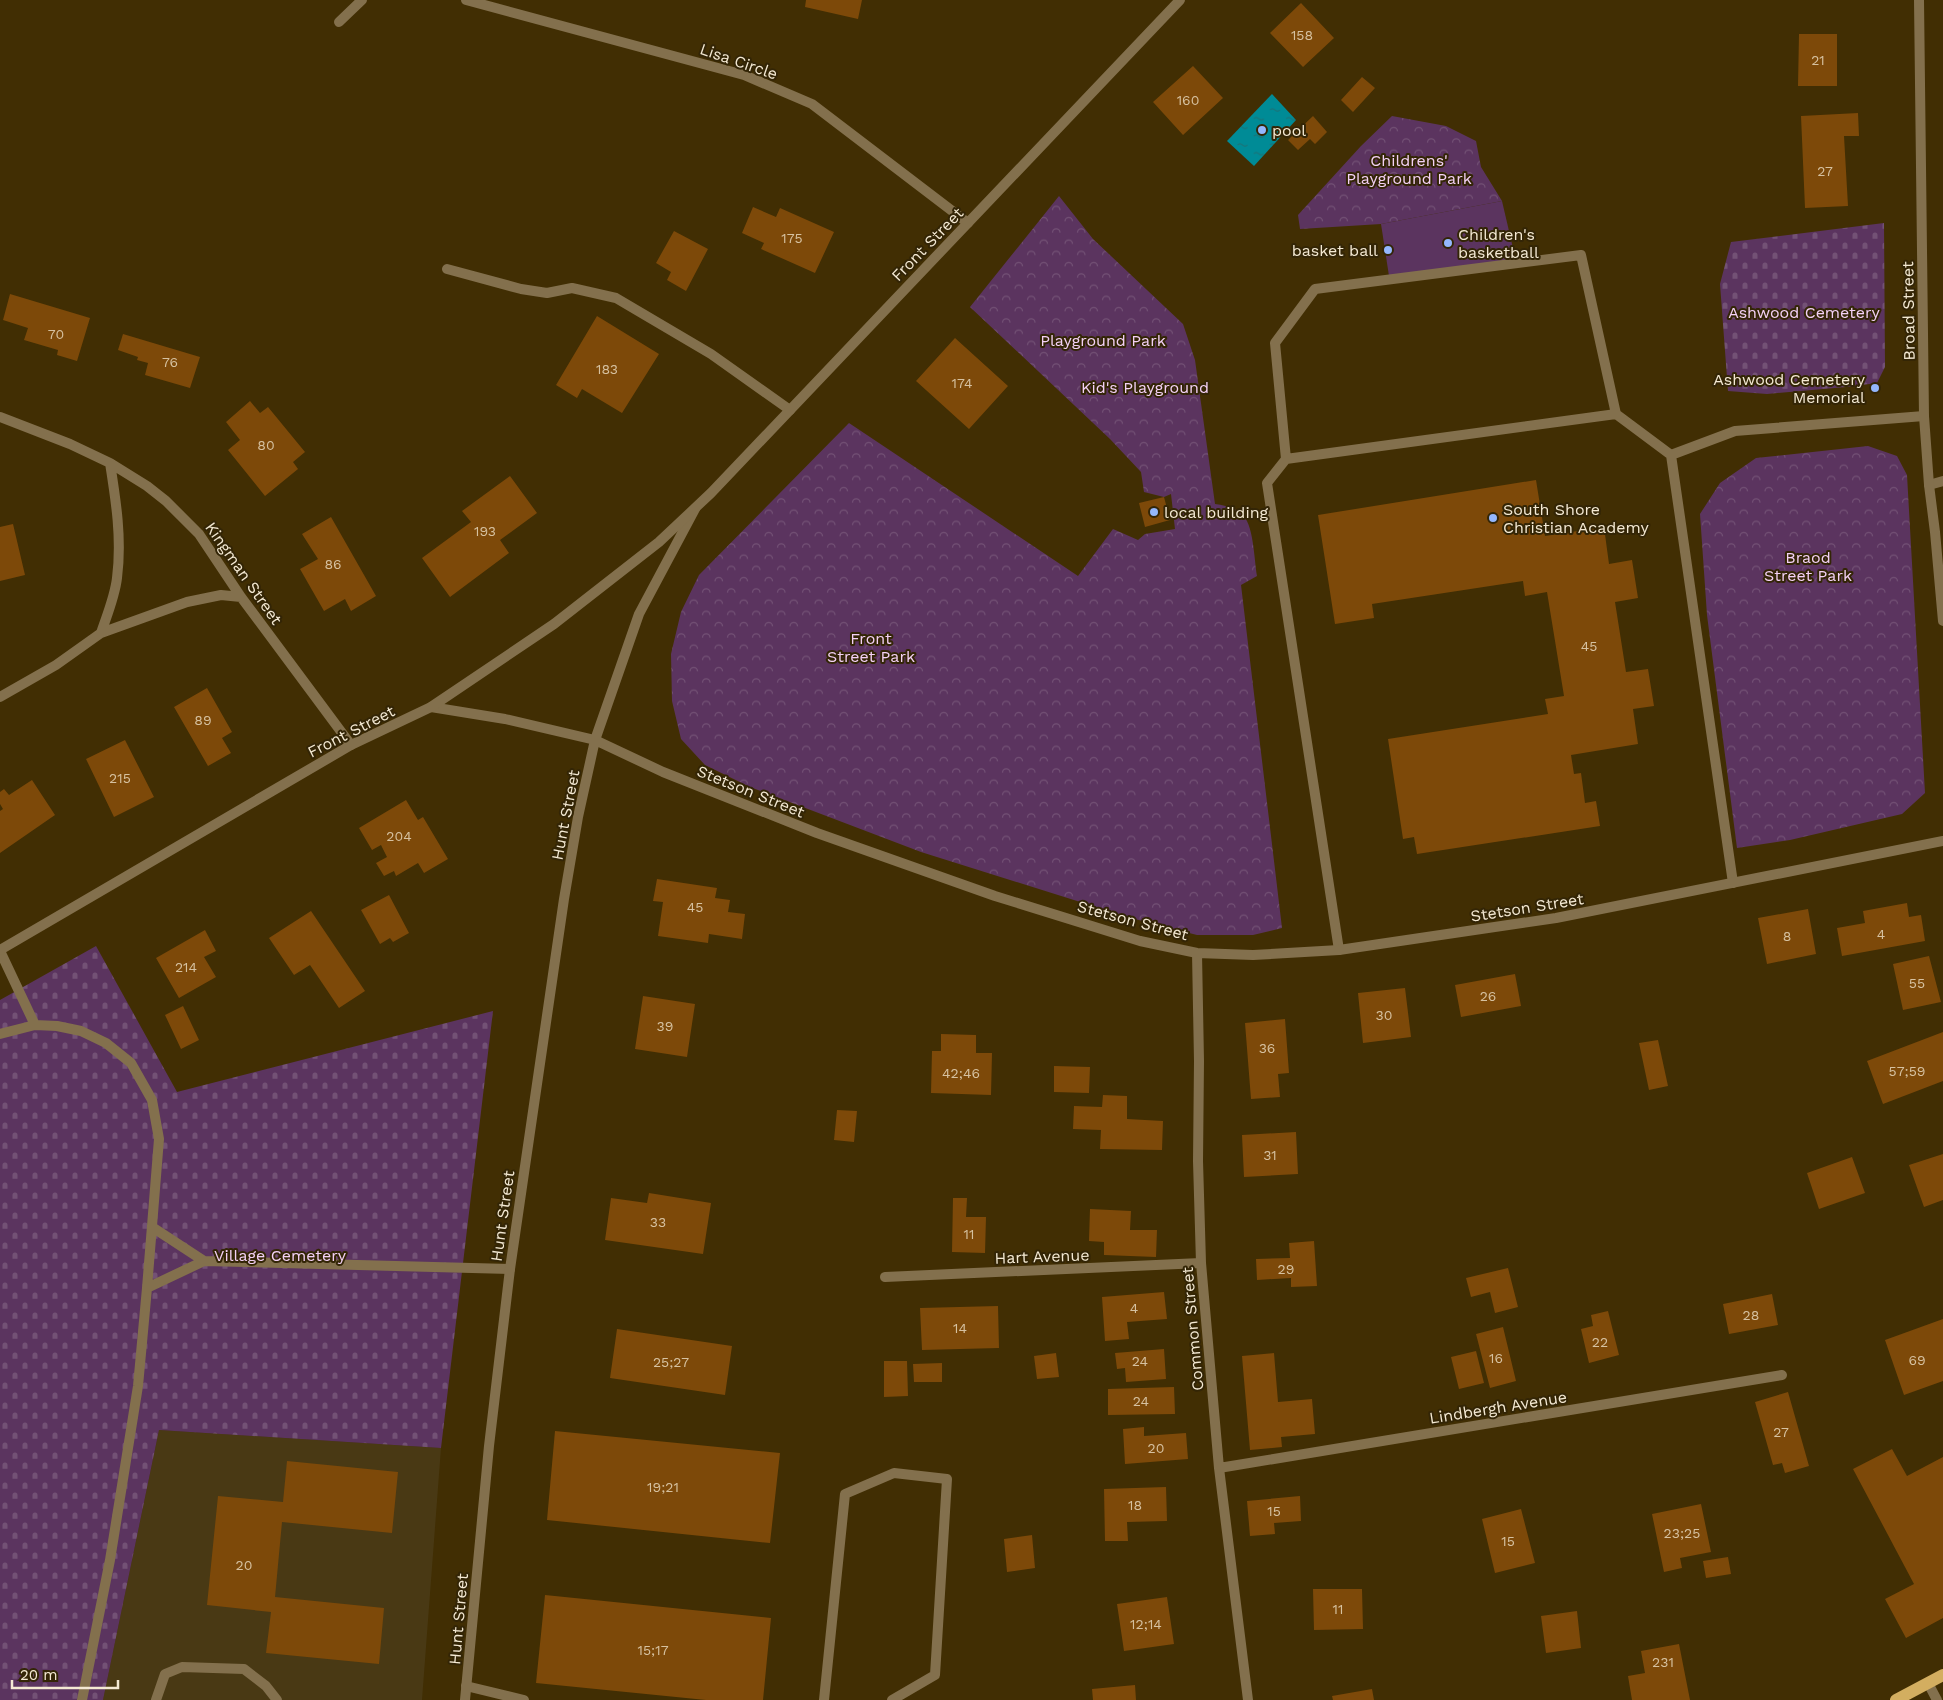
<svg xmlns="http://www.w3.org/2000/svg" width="1943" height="1700" font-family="'Work Sans',sans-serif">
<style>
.built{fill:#493914}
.forest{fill:url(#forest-crowns)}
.cemetery{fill:url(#cemetery-stones)}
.pitch{fill:#5b345f}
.water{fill:url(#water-ripples)}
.building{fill:#7d4909}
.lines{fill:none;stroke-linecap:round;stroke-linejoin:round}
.service{stroke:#83704d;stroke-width:10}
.minor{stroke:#83704d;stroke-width:10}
.tertiary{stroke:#83704d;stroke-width:10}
.primary{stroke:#d3ae60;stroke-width:12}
.poi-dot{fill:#94b7fd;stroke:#332506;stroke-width:2}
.labels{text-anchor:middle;stroke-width:4;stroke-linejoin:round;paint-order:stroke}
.number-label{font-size:14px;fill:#d6c1a0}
.street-label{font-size:16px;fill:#f4e9d3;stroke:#332506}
.poi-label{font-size:16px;fill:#f4e9d3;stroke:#332506;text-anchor:start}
.park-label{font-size:16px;fill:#f4d1f6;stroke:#332506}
</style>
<defs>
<pattern id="forest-crowns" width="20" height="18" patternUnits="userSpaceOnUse" patternTransform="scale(1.25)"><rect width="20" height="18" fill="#5b345f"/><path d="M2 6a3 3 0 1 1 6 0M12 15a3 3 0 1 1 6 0" fill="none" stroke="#735175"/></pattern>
<pattern id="cemetery-stones" width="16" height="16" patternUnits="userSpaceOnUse" patternTransform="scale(1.25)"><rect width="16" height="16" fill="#5b345f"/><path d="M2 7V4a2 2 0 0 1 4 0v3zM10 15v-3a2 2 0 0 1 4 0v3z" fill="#735175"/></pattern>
<pattern id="water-ripples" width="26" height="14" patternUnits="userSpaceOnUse" patternTransform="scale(1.25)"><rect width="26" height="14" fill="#008b96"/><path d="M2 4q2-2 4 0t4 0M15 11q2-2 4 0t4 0" fill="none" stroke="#1a7378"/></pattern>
</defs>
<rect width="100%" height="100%" fill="#412e03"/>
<path class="built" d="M159 1430 441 1448 422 1700H103Z"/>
<path class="forest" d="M1392 116 1446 126 1476 141 1481 167 1502 201 1381 224 1300 229 1298 215 1361 146Z
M1059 196 1093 239 1183 324 1195 360 1215 504C1223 505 1233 507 1241 513 1254 523 1254 560 1257 576L1241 585 1282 928 1253 935H1197L1131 918 921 852 750 787 705 765 681 739 672 701 671 654 681 612 699 575 849 423 1078 576 1113 529 1138 540 1145 534 1175 529 1171 494 1164 497 1144 492 1141 472 1110 439 970 307Z
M1868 446 1897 456 1907 475 1925 793 1902 814 1790 840 1737 848 1707 615 1700 514 1720 483 1756 458Z"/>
<path class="cemetery" d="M1884 223 1885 367 1877 383 1846 387 1767 394 1728 391 1720 284 1731 242Z
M96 946 177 1092 493 1011 441 1448 159 1430 103 1700H0V1000Z"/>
<path class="pitch" d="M1502 201 1516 261 1389 276 1381 224Z"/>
<path class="water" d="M1272 94 1296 120 1254 166 1227 141Z"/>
<path class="building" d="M806 0H862L858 19 805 7Z
M1301 3 1334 38 1303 67 1270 33Z
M1799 34H1837V86H1798Z
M1193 66 1223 98 1183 135 1153 102Z
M1362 77 1375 88 1353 112 1341 100Z
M1858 113 1859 136H1844L1848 206 1805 208 1801 116Z
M1313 116 1327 132 1315 144 1310 139 1298 150 1288 140Z
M753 207 776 217 780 208 834 232 815 273 761 249 764 243 742 233Z
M674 231 708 249 686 291 667 280 671 272 656 263Z
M10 294 90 318 77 361 57 355 58 350 24 340 28 328 3 320Z
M597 316 659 354 622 413 582 389 577 398 556 385Z
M123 334 200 357 190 388 145 375 148 363 137 360 138 357 118 350Z
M955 338 1008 386 969 429 916 381Z
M250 401 260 413 268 407 305 452 293 462 298 469 265 496 228 450 240 440 226 422Z
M510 476 537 513 500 540 509 553 450 597 422 558 471 522 462 511Z
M1536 480 1545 536 1604 527 1609 564 1632 560 1638 598 1615 602 1626 672 1648 669 1654 706 1633 709 1638 744 1571 755 1574 774 1581 773 1585 803 1596 801 1600 826 1417 854 1414 837 1403 839 1388 739 1548 714 1545 699 1564 696 1547 592 1525 596 1523 581 1372 604 1374 618 1335 624 1318 515Z
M1164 497 1170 520 1145 527 1139 503Z
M331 517 376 596 351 611 345 599 324 611 300 569 318 559 302 534Z
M13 524 25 575 0 581V527Z
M207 688 232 732 222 738 231 753 208 766 174 707Z
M125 740 154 797 114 817 86 759Z
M32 780 55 815 0 853V811L3 809 0 804V792L4 789 9 795Z
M406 800 418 820 423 817 448 859 424 873 418 863 396 876 394 871 384 876 376 863 387 857 381 845 372 850 359 828Z
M657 879 717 888 715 898 730 900 728 912 745 914 742 939 709 934 708 943 658 936 663 902 653 901Z
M389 895 409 933 393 942 390 938 380 944 361 910Z
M1907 903 1909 917 1921 915 1925 941 1842 956 1837 928 1865 923 1863 911Z
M1808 909 1816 954 1767 964 1758 918Z
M311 911 365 991 339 1008 310 965 294 975 269 938Z
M205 930 216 951 204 957 216 977 179 998 156 958Z
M1929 956 1941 1002 1903 1010 1893 964Z
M1515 974 1521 1006 1461 1017 1455 985Z
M1405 988 1411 1037 1363 1043 1358 993Z
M643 996 695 1004 687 1057 635 1049Z
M183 1006 199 1040 181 1049 165 1015Z
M1285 1019 1289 1073 1278 1074 1280 1097 1251 1099 1245 1023Z
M1943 1032V1081L1883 1104 1867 1061Z
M941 1034 976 1035V1053H992L991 1095 931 1093 932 1051H941Z
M1658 1040 1668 1086 1649 1090 1639 1043Z
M1054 1066 1090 1067 1089 1093 1054 1092Z
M1103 1095 1127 1096V1119L1163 1121 1162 1150 1100 1149 1101 1130 1073 1129 1074 1106 1102 1107Z
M837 1110 857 1111 854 1142 834 1140Z
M1296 1132 1298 1174 1244 1177 1242 1135Z
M1943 1154V1200L1924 1207 1909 1165Z
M1852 1157 1865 1193 1819 1209 1807 1173Z
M649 1193 711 1203 703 1254 605 1240 611 1198 647 1203Z
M953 1198H967L966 1217H986L985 1253 952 1252Z
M1090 1209 1131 1211 1130 1230H1157L1156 1257 1104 1255V1242L1089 1241Z
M1314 1241 1317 1286 1291 1287V1278L1257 1280 1256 1259 1290 1258 1289 1243Z
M1508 1268 1518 1307 1495 1313 1490 1292 1471 1297 1466 1278Z
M1164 1292 1167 1319 1127 1322 1129 1339 1105 1341 1102 1297Z
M1772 1294 1778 1325 1729 1334 1723 1304Z
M998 1306 999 1348 922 1350 920 1308Z
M1608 1311 1619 1355 1589 1363 1581 1329 1593 1326 1591 1315Z
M1943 1319V1381L1904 1395 1885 1340Z
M1503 1327 1516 1381 1490 1388 1476 1334Z
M617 1329 732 1346 725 1395 610 1378Z
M1164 1349 1166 1379 1126 1382 1125 1368 1117 1369 1115 1353Z
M1476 1351 1484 1383 1459 1389 1451 1357Z
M1056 1353 1059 1377 1037 1379 1034 1356Z
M1274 1353 1278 1402 1312 1399 1315 1434 1281 1437 1282 1447 1250 1450 1242 1356Z
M884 1361H907L908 1396 884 1397Z
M942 1363V1382H914L913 1364Z
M1174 1387 1175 1414 1108 1415V1389Z
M1788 1392 1809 1466 1785 1473 1782 1463 1773 1465 1755 1402Z
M1144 1427V1436L1186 1433 1188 1459 1125 1464 1123 1429Z
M555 1431 780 1453 770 1543 547 1520Z
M1892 1449 1907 1476 1943 1457V1618L1906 1638 1885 1599 1914 1584 1853 1469Z
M287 1461 398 1472 392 1533 282 1522 275 1597 384 1608 379 1664 266 1653 271 1612 207 1605 218 1496 283 1502Z
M1166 1487 1167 1521 1127 1522 1128 1541H1105L1104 1489Z
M1300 1496 1301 1521 1274 1523 1275 1534 1250 1536 1247 1501Z
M1701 1504 1711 1552 1680 1558 1682 1568 1664 1572 1652 1514Z
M1521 1509 1535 1563 1495 1573 1482 1519Z
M1032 1535 1035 1568 1007 1572 1004 1539Z
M1728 1557 1731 1574 1706 1578 1703 1561Z
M1313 1589H1362L1363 1629 1314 1630Z
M545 1595 771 1618 763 1700H706L536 1683Z
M1167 1597 1174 1644 1124 1651 1117 1604Z
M1577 1611 1581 1648 1546 1653 1541 1616Z
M1679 1644 1690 1700H1632L1628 1676 1645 1673 1641 1651Z
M1135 1685 1136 1700H1093L1092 1689Z
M1372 1689 1374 1700H1333L1332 1696Z"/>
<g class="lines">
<path class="service" d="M447 269 521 289 547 293 572 288 616 298 711 354 790 410
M1671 455 1735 431 1924 416
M1286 459 1275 343 1315 289 1581 255 1616 414
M1339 950 1267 483 1286 459 1616 414 1671 455 1733 883
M0 951 35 1025 57 1026 81 1031 106 1043 131 1063 152 1100 159 1139 147 1288 204 1261 510 1269
M0 1034 35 1025
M152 1227 204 1261
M1928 1683 1937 1700
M466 1686 524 1700
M82 1700 110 1560 138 1386 147 1288
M156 1700 165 1674 182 1667 244 1669 266 1686 277 1700
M824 1700 845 1494 894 1473 947 1479 935 1675 892 1700"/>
<path class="minor" d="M466 0 744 75 812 104 968 223
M339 22 362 0
M0 417 70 444 110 463 147 486 166 501 199 534 241 597 351 745
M1929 485 1943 481
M101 633C107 615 115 596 117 578 122 539 116 501 110 463
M0 697 56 665 101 633 187 602 221 595 241 597
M431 707 505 719 595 740 663 772 817 833 995 896 1140 941 1197 953 1253 955 1339 950 1556 918 1943 841
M1197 953 1199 1061 1198 1161 1201 1263 1219 1468 1248 1700
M885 1277 1201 1263
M1219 1468 1782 1375
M465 1700 489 1446 510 1269 564 899 578 817 595 740 639 614 695 509"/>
<path class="tertiary" d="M1919 0 1924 416 1929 485 1935 532 1943 621
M0 950 351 745 431 707 554 624 659 542 711 493 1180 0"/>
<path class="primary" d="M1896 1700 1943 1675"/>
</g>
<g class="poi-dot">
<circle cx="1262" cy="130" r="5"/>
<circle cx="1448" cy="243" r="5"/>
<circle cx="1388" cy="250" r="5"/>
<circle cx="1875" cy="388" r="5"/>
<circle cx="1154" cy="512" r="5"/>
<circle cx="1493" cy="518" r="5"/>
</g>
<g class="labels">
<g class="number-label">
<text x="1302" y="40">158</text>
<text x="1818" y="65">21</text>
<text x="1188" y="105">160</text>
<text x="1825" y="176">27</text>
<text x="792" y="243">175</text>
<text x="56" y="339">70</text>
<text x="170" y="367">76</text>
<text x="607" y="374">183</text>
<text x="962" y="388">174</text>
<text x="266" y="450">80</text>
<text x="485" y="536">193</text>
<text x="333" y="569">86</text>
<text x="1589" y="651">45</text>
<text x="203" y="725">89</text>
<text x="120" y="783">215</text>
<text x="399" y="841">204</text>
<text x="695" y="912">45</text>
<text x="1881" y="939">4</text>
<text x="1787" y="941">8</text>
<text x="186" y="972">214</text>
<text x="1917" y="988">55</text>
<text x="1488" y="1001">26</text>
<text x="1384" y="1020">30</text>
<text x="665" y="1031">39</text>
<text x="1267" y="1053">36</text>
<text x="1907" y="1076">57;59</text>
<text x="961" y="1078">42;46</text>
<text x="1270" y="1160">31</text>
<text x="658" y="1227">33</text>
<text x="969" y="1239">11</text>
<text x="1286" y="1274">29</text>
<text x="1134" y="1313">4</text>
<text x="1751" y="1320">28</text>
<text x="960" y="1333">14</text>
<text x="1600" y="1347">22</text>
<text x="1496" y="1363">16</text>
<text x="1917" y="1365">69</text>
<text x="1140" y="1366">24</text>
<text x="671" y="1367">25;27</text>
<text x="1141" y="1406">24</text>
<text x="1781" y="1437">27</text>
<text x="1156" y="1453">20</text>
<text x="663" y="1492">19;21</text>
<text x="1135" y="1510">18</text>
<text x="1274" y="1516">15</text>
<text x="1682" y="1538">23;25</text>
<text x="1508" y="1546">15</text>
<text x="244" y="1570">20</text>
<text x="1338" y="1614">11</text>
<text x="1146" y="1629">12;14</text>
<text x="653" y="1655">15;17</text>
<text x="1663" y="1667">231</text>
</g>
<g class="street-label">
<text transform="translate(739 61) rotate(19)" y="6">Lisa Circle</text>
<text transform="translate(927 244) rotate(-46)" y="6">Front Street</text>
<text transform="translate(1908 311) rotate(-91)" y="6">Broad Street</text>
<text transform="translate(244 573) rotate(55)" y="6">Kingman Street</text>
<text transform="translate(351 731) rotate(-27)" y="6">Front Street</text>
<text transform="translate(751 791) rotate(22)" y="6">Stetson Street</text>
<text transform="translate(565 815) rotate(-79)" y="6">Hunt Street</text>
<text transform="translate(1527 907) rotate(-9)" y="6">Stetson Street</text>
<text transform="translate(1133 920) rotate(15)" y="6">Stetson Street</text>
<text transform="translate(502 1216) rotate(-82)" y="6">Hunt Street</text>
<text transform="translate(1042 1256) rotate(-2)" y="6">Hart Avenue</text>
<text transform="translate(1192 1329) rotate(-95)" y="6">Common Street</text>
<text transform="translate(1498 1407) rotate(-9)" y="6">Lindbergh Avenue</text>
<text transform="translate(458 1619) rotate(-85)" y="6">Hunt Street</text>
</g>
<g class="poi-label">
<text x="1272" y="136">pool</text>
<text x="1458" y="240">Children's<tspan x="1458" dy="18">basketball</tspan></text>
<text x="1378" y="256" text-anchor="end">basket ball</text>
<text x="1865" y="385" text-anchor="end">Ashwood Cemetery<tspan x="1865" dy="18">Memorial</tspan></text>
<text x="1503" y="515">South Shore<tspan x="1503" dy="18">Christian Academy</tspan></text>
<text x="1164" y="518">local building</text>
</g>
<g class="park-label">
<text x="1409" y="166">Childrens'<tspan x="1409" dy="18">Playground Park</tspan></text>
<text x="1804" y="318">Ashwood Cemetery</text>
<text x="1103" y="346">Playground Park</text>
<text x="1145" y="393">Kid's Playground</text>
<text x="1808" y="563">Braod<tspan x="1808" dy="18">Street Park</tspan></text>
<text x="871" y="644">Front<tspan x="871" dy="18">Street Park</tspan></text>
<text x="280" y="1261">Village Cemetery</text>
</g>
</g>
<path d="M12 1680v8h106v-8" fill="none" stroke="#f4e9d3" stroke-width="2.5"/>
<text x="20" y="1680" font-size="15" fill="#f4e9d3" stroke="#332506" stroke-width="4" paint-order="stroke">20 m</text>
</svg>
